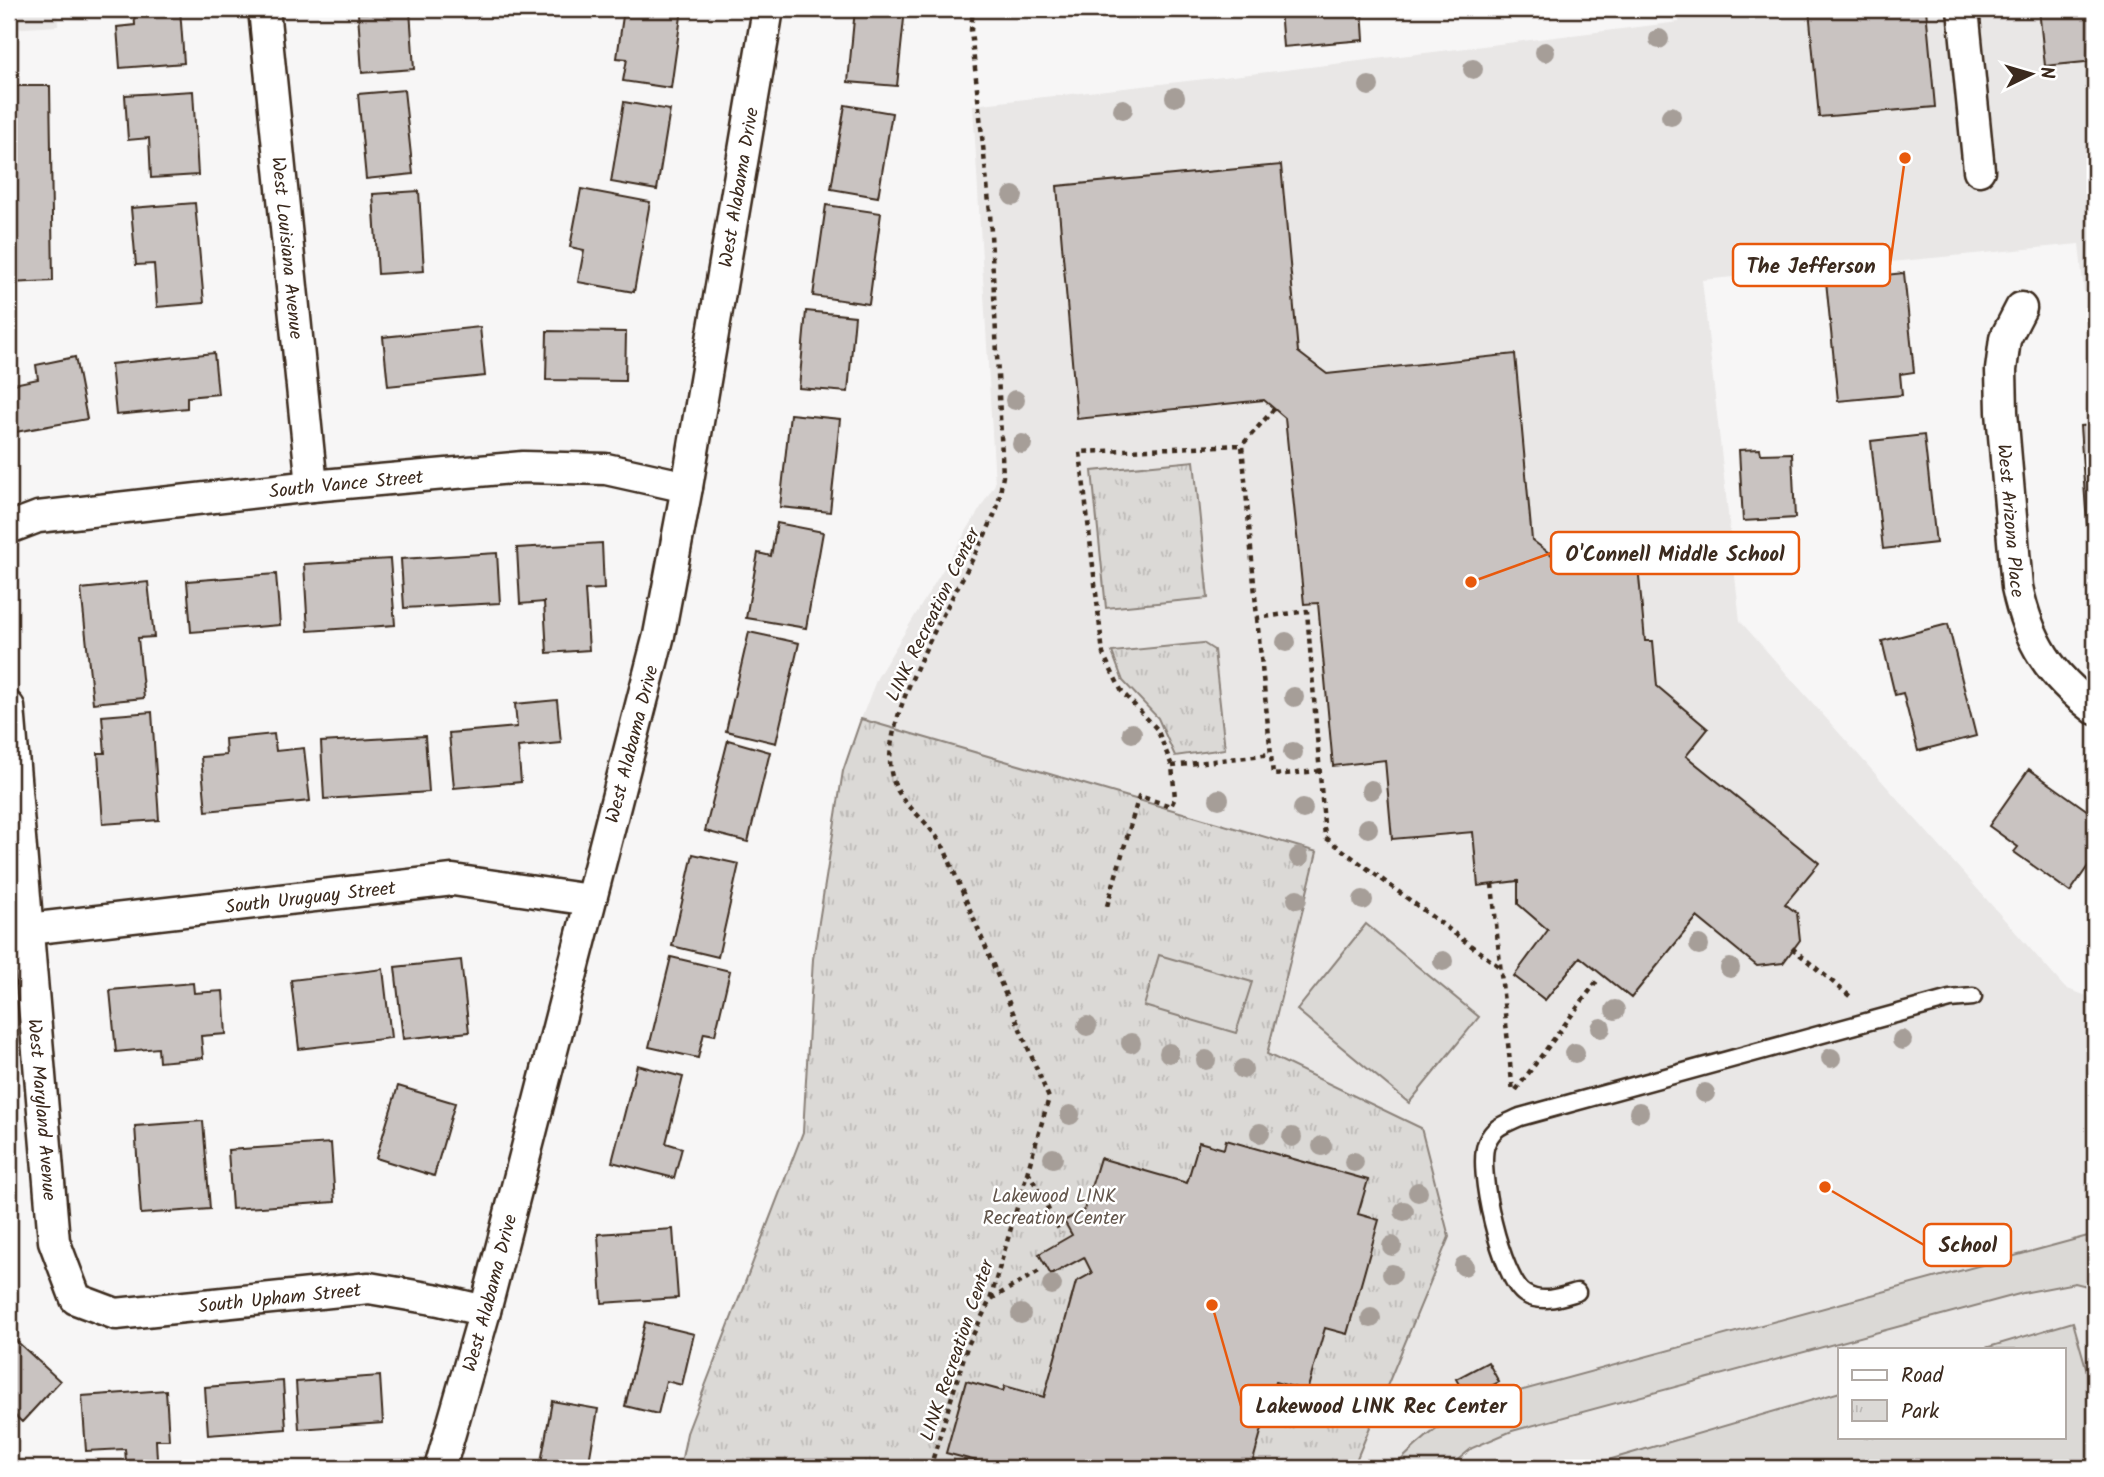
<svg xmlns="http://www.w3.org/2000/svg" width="2104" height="1477" font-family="Kalam,sans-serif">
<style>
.built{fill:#e9e7e6;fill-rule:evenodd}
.park{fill:url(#park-tufts);stroke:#8b827a;stroke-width:2}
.garden{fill:#dbd9d6;stroke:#8b827a;stroke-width:2}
.building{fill:#c9c3c1;stroke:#3b2a1e;stroke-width:2}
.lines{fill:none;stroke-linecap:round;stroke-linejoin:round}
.service-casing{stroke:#3b2a1e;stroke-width:21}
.minor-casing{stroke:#3b2a1e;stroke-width:35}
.path{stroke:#3b2a1e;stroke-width:4.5;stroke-dasharray:5 5;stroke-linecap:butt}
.service{stroke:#fff;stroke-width:16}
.minor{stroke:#fff;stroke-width:30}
.tree{fill:#a69e98}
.labels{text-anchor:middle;stroke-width:5;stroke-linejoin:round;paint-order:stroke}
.street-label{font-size:19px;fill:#3b2a1e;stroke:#fff}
.park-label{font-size:19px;fill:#63564c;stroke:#fff}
.leader{fill:none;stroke:#e8590c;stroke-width:2.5}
.callout-dot{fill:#e8590c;stroke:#fff;stroke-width:2.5}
.callout{fill:#fff;stroke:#e8590c;stroke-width:2.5}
.callout-label{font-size:21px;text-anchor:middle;font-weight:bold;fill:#3b2a1e}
</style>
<defs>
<pattern id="park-tufts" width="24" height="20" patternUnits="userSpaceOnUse" patternTransform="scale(1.75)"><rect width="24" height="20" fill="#dbd9d6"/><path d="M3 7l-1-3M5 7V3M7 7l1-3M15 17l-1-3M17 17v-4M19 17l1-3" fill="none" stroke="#bdbab7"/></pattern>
</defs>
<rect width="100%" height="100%" fill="#f7f6f6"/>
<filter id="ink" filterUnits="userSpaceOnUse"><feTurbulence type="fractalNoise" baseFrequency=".0143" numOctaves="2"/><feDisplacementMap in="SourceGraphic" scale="14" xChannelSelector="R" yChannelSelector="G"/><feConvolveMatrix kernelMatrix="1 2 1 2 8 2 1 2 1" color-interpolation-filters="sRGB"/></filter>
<g filter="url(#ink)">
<path class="built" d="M9 9H57L58 26 9 29Z
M1678 9H2095V397L2079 244 1702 280 1740 621 2065 988 2095 999V1468H1353L1449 1237 1421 1128 1267 1055 1317 852 861 719 877 678 995 484 973 105 1277 71 1679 22ZM1840 1349H2064V1437H1840Z"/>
<path class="park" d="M1194 461 1208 598 1106 608 1092 471Z
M1203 643 1214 650 1225 749 1175 756 1158 718 1123 681 1112 652Z
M861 719 1317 852 1267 1054 1421 1128 1449 1237 1353 1468H680L687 1433 803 1132 813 959 843 771Z"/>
<path class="garden" d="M1366 924 1479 1017 1409 1103 1297 1010Z
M1159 955 1252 982 1236 1033 1144 1006Z
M2095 1234V1288L2075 1283 2023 1293 1512 1431 1472 1448 1448 1468H1394C1422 1436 1455 1413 1494 1398Z
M2073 1322 2095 1399V1468H1581L1840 1392V1437H2064V1349H1982Z"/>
<path class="building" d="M134 9H180L184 63 120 68 117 27 135 25Z
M624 9H682L671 88 623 81 627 59 617 58Z
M855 9H905L897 86 848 82Z
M1280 9H1362L1364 40 1283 47Z
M1499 9H1561L1499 15Z
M1809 9H1926L1935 107 1819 117Z
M2039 9H2095V61L2045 66Z
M410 10 414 69 362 73 358 13Z
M9 86H50L53 281 9 283Z
M404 90 413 174 366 179 358 94Z
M193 91 198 175 151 178 149 138 128 140 125 95Z
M624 102 670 110 657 190 611 182Z
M845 105 892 113 878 197 831 189Z
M1281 165 1298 352 1327 374 1515 354 1532 540 1561 562 1637 555 1645 641H1653L1657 686 1708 729 1686 756 1819 863 1785 904 1797 913 1800 940 1783 963 1757 966 1697 917 1631 998 1580 957 1545 1000 1514 976 1548 930 1518 904V881L1478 886 1473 832 1392 839 1385 760 1333 766 1318 603 1304 604 1285 418 1264 400 1077 419 1057 186Z
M581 189 650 202 634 292 578 282 584 250 570 247Z
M419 191 424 271 378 274 373 194Z
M195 203 204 303 157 307 154 264 136 265 131 208Z
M826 205 881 213 869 304 813 296Z
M1904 273 1914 372 1900 374 1902 395 1838 401 1826 281Z
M806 311 855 316 848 392 799 388Z
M480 327 485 376 388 386 383 337Z
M547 331 626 332 625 381 546 380Z
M214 353 218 394 187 397V408L116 415 111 364Z
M75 357 87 419 10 433 9 385 38 379 36 365Z
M790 414 840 419 830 512 780 507Z
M2095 425V524L2087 525 2080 426Z
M1924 435 1936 543 1883 549 1871 441Z
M1760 449 1761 454 1792 453 1795 518 1743 521 1739 450Z
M777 523 823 532 806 628 746 618 758 553 771 556Z
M602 543 604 589 585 590 589 650 547 653 544 602 520 604 517 548Z
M497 553 500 603 404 608 401 559Z
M390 559 395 625 308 631 304 564Z
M276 574 280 625 191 632 187 581Z
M148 582 154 637 138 638 144 698 93 703 81 589Z
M1948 624 1976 736 1918 751 1903 693 1895 695 1882 641Z
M749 632 799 643 776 743 726 731Z
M557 700 561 743 518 747 521 782 454 788 449 733 517 727 515 704Z
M152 712 159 820 103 824 98 753H105L102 716Z
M274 734 276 751 304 748 310 801 206 811 201 757 226 755 225 739Z
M425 736 429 792 324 799 321 742Z
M728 740 770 752 748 842 705 831Z
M2029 769 2095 816V856L2070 892 2014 852 2018 847 1989 826Z
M693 854 739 864 718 957 672 946Z
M671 957 730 971 715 1035 704 1033 698 1058 649 1047Z
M461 960 469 1032 403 1039 395 967Z
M383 969 391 1038 299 1049 291 980Z
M193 983 194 993 223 991 226 1034 201 1036 203 1058 159 1062 158 1048 116 1052 110 990Z
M637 1065 683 1077 666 1143 682 1148 674 1178 612 1162Z
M398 1086 455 1103 434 1176 376 1158Z
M203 1121 210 1209 141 1214 135 1126Z
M1226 1140 1368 1180 1358 1214 1379 1220 1347 1334 1325 1328 1307 1391 1275 1382 1251 1468H1137L1113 1462 1111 1468H983L984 1463 946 1453 966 1381 1003 1391 1005 1386 1044 1397 1076 1282 1092 1273 1084 1257 1051 1275 1039 1254 1072 1235 1064 1221 1084 1210 1100 1158 1187 1183 1199 1142 1224 1149Z
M331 1143 335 1202 232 1209 228 1150Z
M673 1229 678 1298 602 1303 598 1234Z
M645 1322 694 1334 682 1385 666 1381 658 1414 625 1406Z
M9 1334 60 1381 22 1422 9 1410Z
M1488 1362 1499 1382 1467 1399 1456 1379Z
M380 1376 383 1423 299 1429 296 1382Z
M283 1381 286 1429 208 1435 205 1387Z
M166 1390 169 1440H156L157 1459 126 1461 125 1449 86 1451 82 1396Z
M552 1401 598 1409 588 1468H540Z"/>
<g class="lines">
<g class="service-casing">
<path id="service" d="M1577 1292C1560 1297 1542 1304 1525 1294 1502 1280 1475 1167 1487 1142 1494 1126 1505 1124 1520 1117L1950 999 1973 997"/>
</g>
<g class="minor-casing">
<g id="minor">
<path id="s1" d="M264 9 312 486"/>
<path d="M1963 9 1979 170"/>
<path id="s2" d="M2021 308 2005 339 2001 370 2002 412 2017 587C2029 643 2050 675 2095 709"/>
<path id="s3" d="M9 528 38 517 312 486 523 467 606 469 687 487"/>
<path id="s4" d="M9 707 54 1241 76 1299 116 1314 369 1288 439 1300 485 1311"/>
<path id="s5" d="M28 929 453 880 590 900"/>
<path id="s6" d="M440 1468 485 1311 659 635 687 487 768 9"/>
</g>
</g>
<path class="path" d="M1274 409 1242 445 1257 618 1307 611 1325 837 1501 968
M1257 618 1273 775 1320 771
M1172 766 1271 754
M1492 884 1513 1093
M1107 906 1139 796 1171 806 1175 798 1172 766 1157 729 1122 692 1103 654 1080 452 1242 445
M1792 948 1852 998
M1516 1090 1597 981
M1028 1171 1061 1233
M991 1299 1041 1270
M930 1468 967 1347 990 1300 1049 1098 944 848C940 843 937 836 932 831 920 815 903 804 895 785 866 725 974 570 997 508 1000 498 1001 486 1003 476L990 213 971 30 973 9"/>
<use href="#service" class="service"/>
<use href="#minor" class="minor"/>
</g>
<g class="tree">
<circle cx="1659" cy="39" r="10"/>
<circle cx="1545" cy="52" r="10"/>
<circle cx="1473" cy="69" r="10"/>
<circle cx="1369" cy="86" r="10"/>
<circle cx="1175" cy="97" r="10"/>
<circle cx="1123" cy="109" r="10"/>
<circle cx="1671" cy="116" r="10"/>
<circle cx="1013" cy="196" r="10"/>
<circle cx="1015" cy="400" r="10"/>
<circle cx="1022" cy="444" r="10"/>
<circle cx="1286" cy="642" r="10"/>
<circle cx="1294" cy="697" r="10"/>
<circle cx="1132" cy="733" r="10"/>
<circle cx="1293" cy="752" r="10"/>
<circle cx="1371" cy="790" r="10"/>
<circle cx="1219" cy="799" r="10"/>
<circle cx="1303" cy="809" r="10"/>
<circle cx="1368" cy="828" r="10"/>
<circle cx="1299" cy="857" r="10"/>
<circle cx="1297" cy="899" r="10"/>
<circle cx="1363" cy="900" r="10"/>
<circle cx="1699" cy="945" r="10"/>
<circle cx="1443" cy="961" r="10"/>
<circle cx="1730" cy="968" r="10"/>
<circle cx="1615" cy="1010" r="10"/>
<circle cx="1087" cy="1026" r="10"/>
<circle cx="1601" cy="1028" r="10"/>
<circle cx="1902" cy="1040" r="10"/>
<circle cx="1131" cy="1043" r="10"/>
<circle cx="1169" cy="1053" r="10"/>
<circle cx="1575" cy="1053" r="10"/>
<circle cx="1831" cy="1058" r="10"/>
<circle cx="1206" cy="1060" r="10"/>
<circle cx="1243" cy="1069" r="10"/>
<circle cx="1705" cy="1093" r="10"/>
<circle cx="1639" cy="1112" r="10"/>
<circle cx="1070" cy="1115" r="10"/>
<circle cx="1260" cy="1133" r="10"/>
<circle cx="1292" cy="1137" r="10"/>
<circle cx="1322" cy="1146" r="10"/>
<circle cx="1053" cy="1158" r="10"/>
<circle cx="1354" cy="1162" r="10"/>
<circle cx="1418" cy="1192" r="10"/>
<circle cx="1404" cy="1211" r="10"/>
<circle cx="1392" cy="1246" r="10"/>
<circle cx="1464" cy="1266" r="10"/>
<circle cx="1392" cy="1274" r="10"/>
<circle cx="1052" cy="1285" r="10"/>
<circle cx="1021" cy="1314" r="10"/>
<circle cx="1371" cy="1318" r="10"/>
</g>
</g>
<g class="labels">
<g class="street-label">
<text dy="7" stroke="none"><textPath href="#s6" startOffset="1316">West Alabama Drive</textPath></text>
<text dy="7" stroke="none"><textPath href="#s1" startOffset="240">West Louisiana Avenue</textPath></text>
<text dy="7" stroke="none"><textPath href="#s3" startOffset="341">South Vance Street</textPath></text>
<text dy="7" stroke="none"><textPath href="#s2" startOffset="217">West Arizona Place</textPath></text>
<text transform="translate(932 614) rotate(-64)" y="7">LINK Recreation Center</text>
<text dy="7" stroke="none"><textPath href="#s6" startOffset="749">West Alabama Drive</textPath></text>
<text dy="7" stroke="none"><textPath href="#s5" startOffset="284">South Uruguay Street</textPath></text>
<text dy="7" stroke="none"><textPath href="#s4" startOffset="404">West Maryland Avenue</textPath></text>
<text dy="7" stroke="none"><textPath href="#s6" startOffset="182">West Alabama Drive</textPath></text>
<text dy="7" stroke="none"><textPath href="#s4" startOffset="805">South Upham Street</textPath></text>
<text transform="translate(956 1350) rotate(-71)" y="7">LINK Recreation Center</text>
</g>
<g class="park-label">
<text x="1054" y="1202">Lakewood LINK<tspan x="1054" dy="22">Recreation Center</tspan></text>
</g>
</g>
<path class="leader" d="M1905 158L1890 265M1471 582L1551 553M1825 1187L1924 1245M1212 1305L1241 1406"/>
<g class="callout-dot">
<circle cx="1905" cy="158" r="7"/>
<circle cx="1471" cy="582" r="7"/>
<circle cx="1825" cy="1187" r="7"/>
<circle cx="1212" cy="1305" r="7"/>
</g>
<g class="callout">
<rect x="1733" y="244" width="157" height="42" rx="7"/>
<rect x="1551" y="532" width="248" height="42" rx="7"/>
<rect x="1924" y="1224" width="87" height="42" rx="7"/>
<rect x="1241" y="1385" width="280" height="42" rx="7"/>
</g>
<g class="callout-label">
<text x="1811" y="273">The Jefferson</text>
<text x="1675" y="561">O'Connell Middle School</text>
<text x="1968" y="1252">School</text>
<text x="1381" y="1413">Lakewood LINK Rec Center</text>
</g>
<rect width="2104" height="1477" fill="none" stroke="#fff" stroke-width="35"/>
<rect x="18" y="18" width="2069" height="1442" fill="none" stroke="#3b2a1e" stroke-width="2.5" filter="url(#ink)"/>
<rect x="1838" y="1348" width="228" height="91" fill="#ffffff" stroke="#b1aaa5" stroke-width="2"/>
<rect x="1852" y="1370" width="35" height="10" fill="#ffffff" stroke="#b1aaa5" stroke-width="2"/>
<text x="1901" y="1382" font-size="21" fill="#3b2a1e">Road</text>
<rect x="1852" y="1400" width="35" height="21" fill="url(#park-tufts)" stroke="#b1aaa5" stroke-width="2"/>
<text x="1901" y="1418" font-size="21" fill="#3b2a1e">Park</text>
<g transform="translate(2031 74) rotate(85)" stroke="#ffffff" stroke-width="5" paint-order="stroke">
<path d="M0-5L12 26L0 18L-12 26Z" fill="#3b2a1e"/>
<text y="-10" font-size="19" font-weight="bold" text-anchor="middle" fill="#3b2a1e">N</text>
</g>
</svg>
